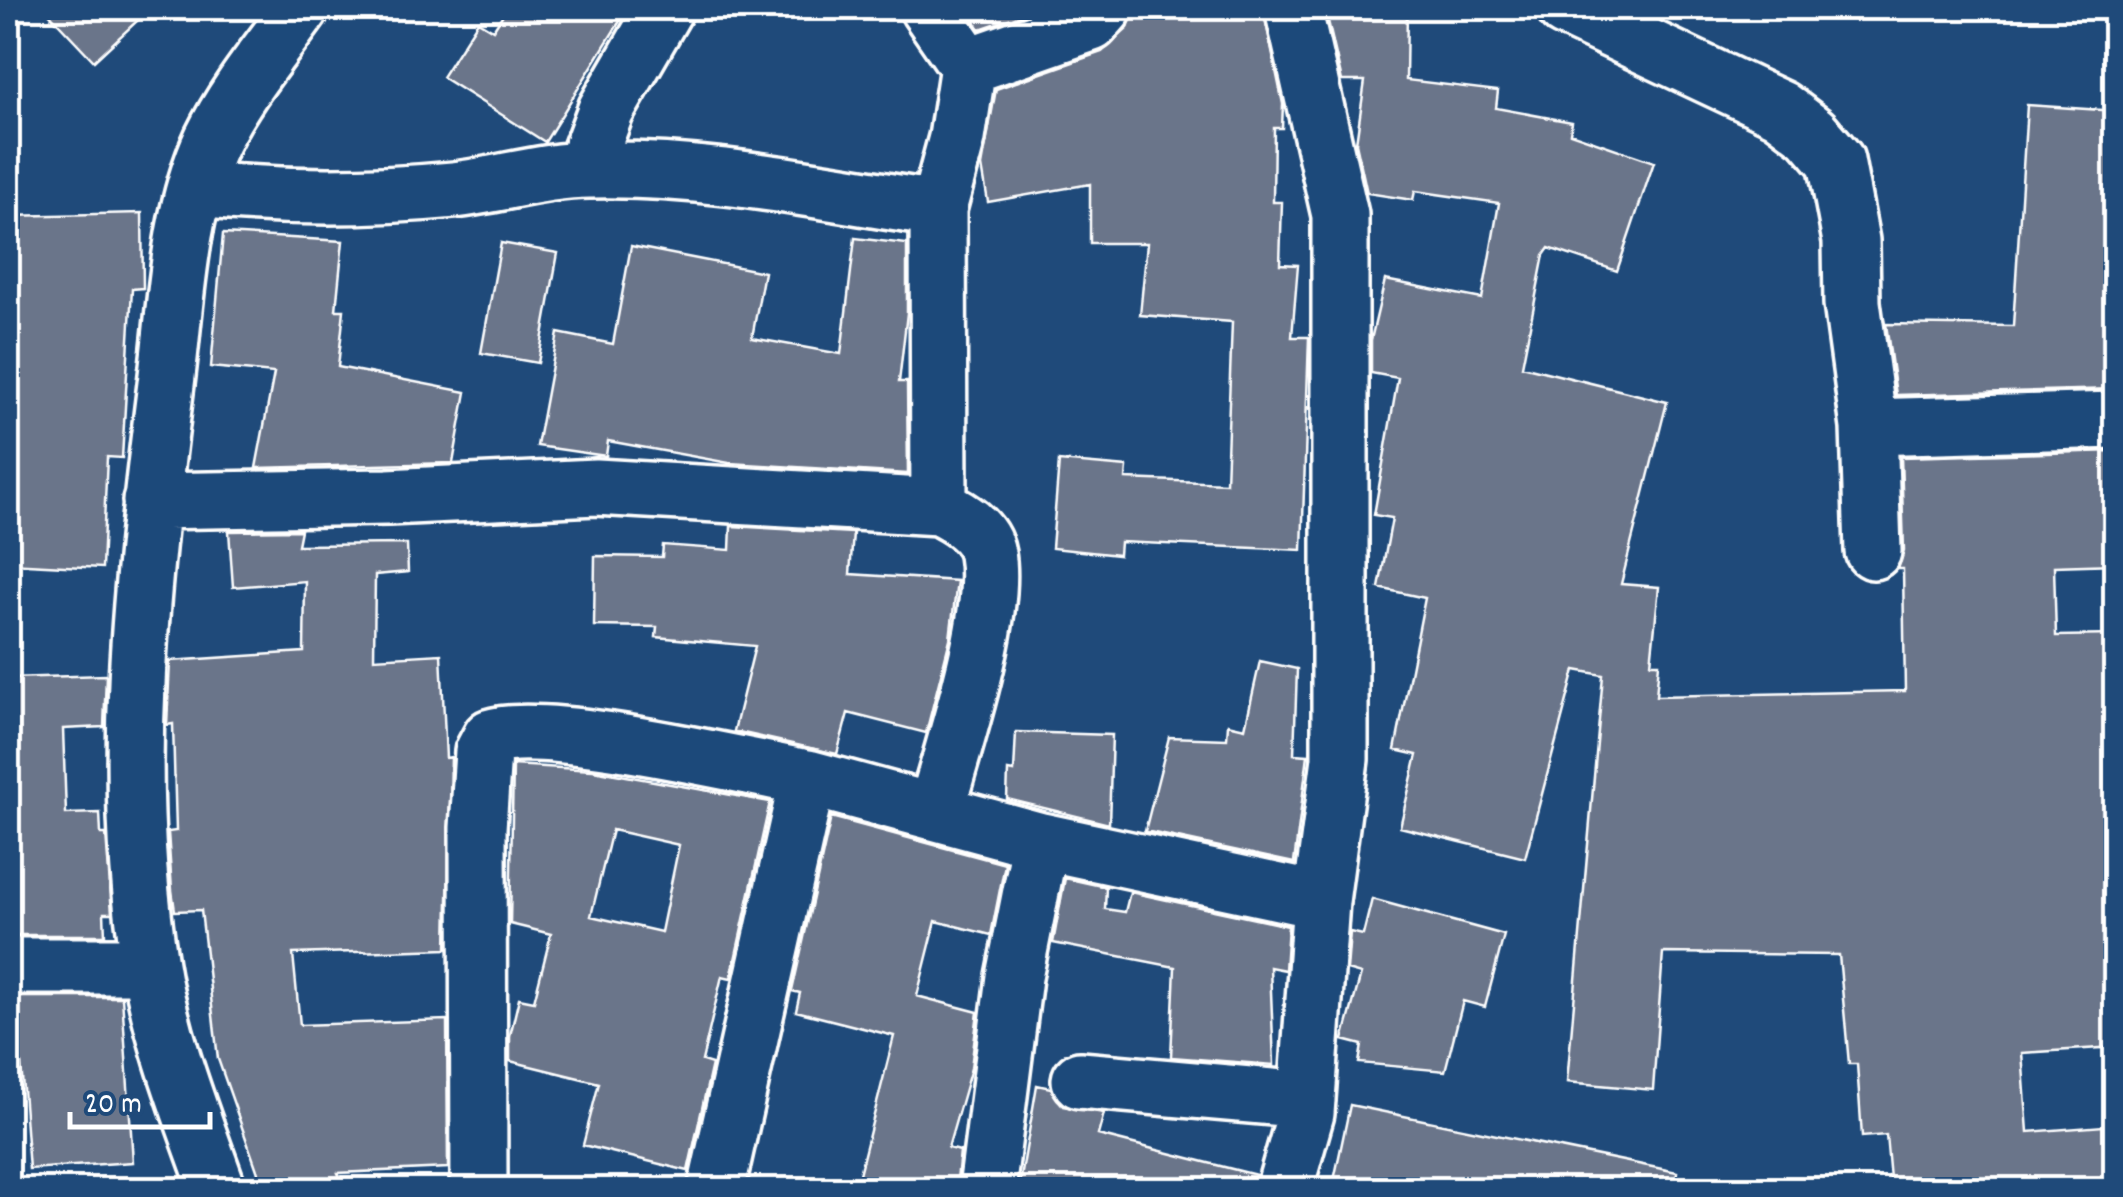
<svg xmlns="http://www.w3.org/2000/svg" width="2123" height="1197" font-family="Dekko,sans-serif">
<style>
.building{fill:#6a748a;stroke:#fff;stroke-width:2.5;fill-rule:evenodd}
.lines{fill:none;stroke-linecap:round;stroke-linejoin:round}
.minor-casing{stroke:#fff;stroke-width:62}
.minor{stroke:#1f4a7a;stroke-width:55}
</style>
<rect width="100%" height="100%" fill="#1f4a7a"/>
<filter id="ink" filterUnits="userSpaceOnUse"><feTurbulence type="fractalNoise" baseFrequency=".01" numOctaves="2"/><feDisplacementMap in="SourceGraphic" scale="20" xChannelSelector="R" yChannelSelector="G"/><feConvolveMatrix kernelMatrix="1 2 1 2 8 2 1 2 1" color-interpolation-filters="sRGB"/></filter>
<g filter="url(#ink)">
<path class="building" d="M44 8H151L94 61Z
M507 8H628L545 142 442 77 478 21 493 30Z
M966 8H1041L980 29Z
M1134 8H1263L1283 104 1282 128H1274L1273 202H1282L1280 264 1298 265 1292 337H1309L1302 550 1120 542 1119 555 1052 548 1059 461 1127 467 1126 479 1226 483 1232 322 1140 315 1147 243H1090V184L988 202 982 166 996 89 1102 52 1128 28Z
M1325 8H1407L1406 80 1498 91 1496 108 1572 122 1570 133 1654 162 1617 271 1549 248 1544 255 1522 366 1667 402 1621 584 1659 587 1651 663H1659L1656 696 1905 691 1903 569H1898L1904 550 1901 457 2116 451V564L2054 566 2056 636 2116 635V1047L2022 1053 2028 1132 2116 1125V1190H1891L1886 1135 1862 1137 1857 1064H1849L1839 955 1663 953 1653 1090 1567 1082 1603 675 1575 670 1525 858 1400 827 1417 755 1395 750 1425 598 1379 588 1392 518 1374 515 1398 378 1371 373V340L1385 280 1482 299 1499 203 1415 191 1413 200 1367 193 1356 143 1365 81H1342Z
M2027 105 2116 111V389L1896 395 1886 324 2013 326Z
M142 213 143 288 132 289 122 458 107 457 102 568 8 563V216Z
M223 234 343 241 336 310H344L338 367 466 392 453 463 256 468 274 373 211 367Z
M855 238 907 244V313L899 382H907L908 474 729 463 608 441 606 456 537 446 558 333 613 344 631 246 764 272 752 338 841 354Z
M501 243 558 253 538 363 481 353Z
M731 526 853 533 850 574 957 581 950 639 926 733 848 713 837 754 734 731 755 646 656 637 657 627 594 626 595 556 662 557 663 545 730 550Z
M301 530 298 545 407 544 408 572 375 575 374 658 441 654 446 758 451 757 447 949 293 954 300 1025 447 1020 448 1168 338 1173 345 1190H264L218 1059 201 910 175 911 172 890 168 832 176 831 173 724 167 725 170 661 304 652 305 581 233 587 229 531Z
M1260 661 1297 669 1294 754 1308 755 1294 863 1145 831 1169 737 1227 739 1228 724 1245 728Z
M106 675 104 727 63 729 66 814 100 813 101 834H106L112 913H104L105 935H13L11 883H8L9 678Z
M1016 732 1112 735 1109 824 1007 799 1008 771 1014 772Z
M513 765 593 770 770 802 731 978 722 976 702 1061 712 1064 688 1171 583 1145 599 1083 510 1061V1036L519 998 534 1001 551 934 510 924ZM612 830 679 845 661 932 591 916Z
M831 817 1005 864 991 935 936 921 917 996 978 1012 971 1068 948 1148 960 1151 956 1190H855L894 1036 796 1011 800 993 792 991Z
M1065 878 1106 887 1105 909 1125 912 1130 892 1288 926 1285 970 1270 967 1274 1065 1171 1057 1175 967 1053 943Z
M1372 899 1504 935 1485 1007 1463 1001 1445 1071 1359 1063 1362 1045 1343 1040 1361 974 1347 970 1350 932 1363 935Z
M16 997H122L133 1162 29 1169Z
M1037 1085 1051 1088 1063 1106 1104 1113 1098 1135 1256 1175 1254 1190H1019Z
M1350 1105 1677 1172 1675 1190H1356L1333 1185Z"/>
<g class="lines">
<g class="minor-casing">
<path id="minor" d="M928 8 968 66 957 138 938 209
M1565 8 1780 109 1812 133 1836 161 1851 241 1852 303 1869 427 1873 551
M968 66 1091 23 1104 8
M584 169 606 110 665 8
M195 189C280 198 369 198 454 190 499 185 545 170 590 170 707 167 822 192 938 209L939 507
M1869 427 2116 420
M151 501 388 497 596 487 939 507C959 517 983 530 987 554 998 615 953 747 936 810
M8 966H150
M1080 1080 1307 1100
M218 1190C192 1116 162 1042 150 965 119 772 142 576 166 384 176 304 178 214 212 140 235 92 271 50 301 8
M479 1190 478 828 483 752 491 737C544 719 742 766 808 778
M716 1190 808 778 1041 841 1321 901
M987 1190 1014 977 1041 841
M1284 1190 1306 1113 1321 901 1340 759V215L1293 8"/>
</g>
<use href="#minor" class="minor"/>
</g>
</g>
<rect width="2123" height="1197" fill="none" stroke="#1f4a7a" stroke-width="40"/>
<rect x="20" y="20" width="2083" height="1157" fill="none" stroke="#fff" stroke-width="4" filter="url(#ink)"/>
<path d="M70 1112v15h140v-15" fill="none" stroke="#ffffff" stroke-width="5"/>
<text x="85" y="1112" font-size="30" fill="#ffffff" stroke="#1f4a7a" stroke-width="8" paint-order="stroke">20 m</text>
</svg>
